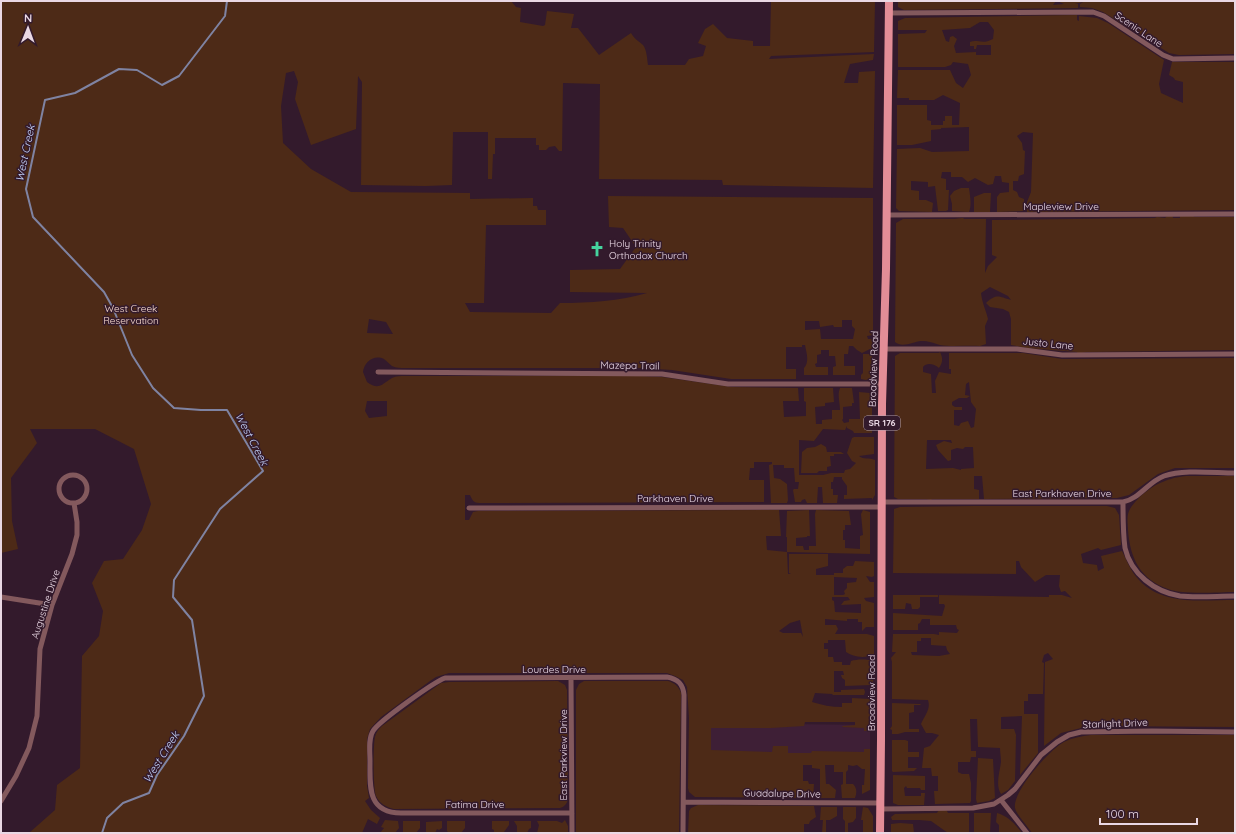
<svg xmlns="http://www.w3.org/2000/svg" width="1236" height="834" font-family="Quicksand,sans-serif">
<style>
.built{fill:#3e1f36}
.green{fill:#4d2a17;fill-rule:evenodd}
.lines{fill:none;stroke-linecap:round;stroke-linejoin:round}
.stream{stroke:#7f83a2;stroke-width:2}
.minor{stroke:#83595d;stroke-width:5}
.primary{stroke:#e38d97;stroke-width:8}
.labels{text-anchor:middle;stroke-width:3;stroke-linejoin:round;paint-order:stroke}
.shield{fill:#331a2c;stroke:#b39fad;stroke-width:1}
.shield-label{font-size:9px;font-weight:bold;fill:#ead8e4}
.street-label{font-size:10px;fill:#ead8e4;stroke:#331a2c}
.poi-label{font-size:10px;fill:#ead8e4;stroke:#331a2c;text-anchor:start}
.park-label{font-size:10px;fill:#f9dcce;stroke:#331a2c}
.water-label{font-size:11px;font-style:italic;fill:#c4d3fa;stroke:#331a2c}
</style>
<rect width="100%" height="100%" fill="#331a2c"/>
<path class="built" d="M695 723 870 725V754L695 752Z"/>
<path class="green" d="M1 1H511L516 7 521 8 520 22 543 26 545 25 547 11 574 14 571 28H578L599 55 631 33C636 41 639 41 643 45 647 50 647 59 648 65H685L689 59 703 56 706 46 698 43 705 29 713 24 727 38 753 41V46H770L771 1H875L874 52 771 56 769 59 874 54 873 60 850 64 844 83H858L859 72 875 71 873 188 723 185 722 180 599 179 600 84 563 83 562 151H559L555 146 549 147 546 150H539V145H536V138H495V154H493L492 179H488V132H453L452 185 426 186 361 185 362 82 358 76 356 129 311 145 295 99 298 82 294 71 286 73 281 106 283 143 311 169 351 192 470 193V199L533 198V206H537L538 210H546V225H486L484 303H465L470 312 551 313 560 303C590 303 619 301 647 293L570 292V270L620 269 636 247 623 228 609 227 608 196 873 198V335L867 336 868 339H873L871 371 870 374 871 378 866 380 861 379V375L863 373V354H870V349L862 353 857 350 853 346H849L848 354H844V366H855V375H833V367L836 366 835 356H829V350H821V354L817 355V363L815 364 816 367H828V375H804V368C810 362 806 351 805 345H802V347H786V369H796V379H731L672 370 640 368H405C401 368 396 368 392 366 389 364 387 361 384 359 374 354 364 362 363 372L367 382C379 391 382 384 392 378 396 376 401 376 405 376H640L662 377 732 387 798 388 799 401H783L784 417 806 416V402L804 401V388H833L834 402 825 403V406L815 407 816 424H822V420L832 419V410H840C840 402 837 396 840 388H852L854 403H852V406L843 407V419L842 420 844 423 849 422V419H860L859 392 870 393 872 396V433H854L853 431 847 428V426L845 430 823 429 814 441 799 440V475H823L831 473H844L845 470 850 469 856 463 852 461 847 453 852 438 854 437H874V454L859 456C864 460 869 457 875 460V495L872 500V498L844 499V495H847V486L842 479V477H834L833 482H831V489H833V495H838L837 503H823L822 487H818L817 503H807L805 499 802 500 801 502H795L793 490 794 489H798L799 482H795L794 468H784V465H773L774 478 780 479 787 484 788 500 787 503H771L769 465 772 464V462H754V468H750L749 480H764V502L479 503C474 503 472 500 470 495H465V520H469L473 512 478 511 779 510 781 536H766L767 550 787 552V537H786L787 511 809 510 810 536H807V537L796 538V546H803L804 550H809V546H816L815 514 816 510 849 511 851 525H845V530H843V540H845V548L860 549V536L863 535 861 514 863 510 870 512V554L787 552 788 574H791L789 573V554H828V566L816 569V575H834V573H843V569L847 566H853L855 561 874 562V576L872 577 866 576 870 582H874V597L864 598 866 601 874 603V627H866L862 631V622H858V619H847V621L825 619V625H836L838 629 835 634H867L874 636V654C865 659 853 657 846 652L845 640H828V643H824V649H828V657H833L834 662H842V665H850L851 661C857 659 867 659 874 661L873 684 871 685 845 686V680L842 678 841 675H844L843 671H834V692H841V690L864 689 865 692 864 695H833L832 694 815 693 812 702C822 705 831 707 842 707V703H852V698L870 699V731H864V728L842 727 843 726 855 725V722H805L804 726 771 728H711V750L772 752 773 746H788V753H811L812 751 864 752V749H870V790L862 794V785H864L865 769H862L857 765 853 766 848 765V770L846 772V784H853C857 788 857 793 855 798H842L841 785 843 784V772H834V765H825L826 784H829L836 790 835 798H820V769L812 768V765H803V781H808L809 784H814L813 798 695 797 689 792 688 788 689 718 687 687 683 680 675 676 667 673H449L436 677 430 681 381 717 370 729 367 739V786L369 798 365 801 371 810 380 818 377 824 368 819 362 833H29L55 810 57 785 80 768 82 656 99 636 103 611 92 583 104 561 123 559 142 530 151 504 134 449 95 429H30L37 443 11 478 12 521 18 549 1 553ZM369 319 386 322 393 334 367 333ZM842 320H852V326L855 329 853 339H821L820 329 805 330V321H819L820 327 833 325 834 327H842ZM367 401H387V416L369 418 365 411ZM834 577 857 578 856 582 847 583V588L844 591 845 594 843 595H834ZM832 597H848L850 600 844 601 841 605 861 604V613L835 612 834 601 832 600ZM800 620 803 637 801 633H783L779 631 790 623Z
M898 1H1056L1053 5 1064 4 1057 1H1235V54L1179 55 1169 53 1103 12 1092 8 1080 7V4L1083 2 1075 4H1078V8L904 10 898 7Z
M1077 15V20L1079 21V16L1097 18 1108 23 1164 60 1159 84 1161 93 1183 103V82L1175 80 1174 78 1169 75 1172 62H1235V210L1027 212V202L1031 192 1033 133 1023 132 1017 136 1022 143 1023 150 1025 151 1024 174 1019 176 1018 181H1013V190L1017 192 1019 197 1024 199V211L997 212V197L1000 193 1009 192V183L1002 182 1001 176H995L993 184 988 185 975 178 968 182 962 177H951V172H942L941 178 946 179V190H949L948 210 946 211H938L935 186 928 187V182L911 181V190L919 191V200H926L933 203 932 212 899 211 896 208 897 149 920 148 932 152 969 151V127L941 128V129L931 130V141L912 145H897V105H927V120L931 121V125H943V121H945V116H952V125H959L960 103 943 95 934 100H909V98H897L898 70H950L956 83 963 88 971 75 968 64 953 62 951 65 945 67H898V34L925 33 927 30H898V21L905 18ZM980 22H988L994 30 993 39C982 45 978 39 970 42V46H974V49H976L977 45H991V55H976V52L956 53 954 46 957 39 953 36 950 37 949 42 946 41 942 30 970 28Z
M961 188H969C970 196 972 205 969 212L952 211V204L950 196 954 191Z
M984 193H991L990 212H974V197Z
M1172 212 1173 218H1180V212H1192L1194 217H1235V350L1086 352 1078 354 1077 352 1027 348 1011 345V319L1009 312 1003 309 990 307 986 303C997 293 999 297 1011 300L1008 296 990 287 981 293C982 303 986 310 988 319L985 326 986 344 980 346C968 345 951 347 940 345 933 343 929 341 921 341 913 342 902 348 895 342L896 223 903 219H954L963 218 964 219H986L985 273 988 266 997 257 992 255V220L1155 218 1157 217 1165 218Z
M940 352C943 358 943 362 939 368 934 364 927 362 923 367V372L931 374 932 393H936L935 381 939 372 951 374V369H949V353H1023L1062 359 1235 358V468H1175L1158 474 1129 495 1117 498 984 499 982 476H974V489L979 490V499H932L931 500 926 499H898L894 497 895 356 900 353H939ZM969 382 971 402 976 409 974 427 971 428 968 421 961 423 959 426 954 425V410H962V407H955L952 405V402L959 398H967L970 396 965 395 966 384ZM927 440H951L952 443 944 441 936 445 938 450 948 461 951 460V450L957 448 963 449 965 447H973L974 468 961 469V470L953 468 926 469Z
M821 444 826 447 827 452H841L844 454H834V456H830L831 466 827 467V471H819L817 473H801L802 452 807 448 815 447Z
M1186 476H1235V592C1219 592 1182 595 1168 589 1140 579 1130 558 1128 530 1128 524 1126 515 1130 509 1138 496 1155 483 1171 479 1175 477 1181 477 1186 476Z
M973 506H1107L1115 508 1119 515 1121 545 1101 550 1098 548 1081 554 1083 563 1097 565 1098 571 1104 568 1101 556 1122 551C1127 561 1131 572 1139 580 1163 606 1203 600 1235 600V727L1103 726 1081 728 1061 733 1044 746 1045 662 1053 659 1048 653 1044 655 1042 662 1044 663 1043 694H1028V701H1024V714H1038V753L1020 775 1022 716 1001 717V729H1014L1016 735 1015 781 1008 790 1001 794C995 785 1000 771 1001 762 1001 757 1000 752 1000 748L978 747 977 719H970L971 751H976V757H971L970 762H958V772L962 774H969L971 783V801L970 803 935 804 934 791H938V776H932L931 768H922L924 748 930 746 939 735 932 733H926L921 724C925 715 931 709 928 700L892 699V662L891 658 896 652H892L893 634H934L939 635V632L957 633 959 630 957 629 956 625H930V619H922L920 623 918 624V630H893V613L942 616 945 606 944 604H939V595L1049 597V595H1062L1072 598 1065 591 1061 592 1059 586 1060 575H1046L1035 582 1021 567 1019 561H1016V574L893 573 894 509 900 507ZM921 638H931V645L946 646 947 650 950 654 939 656 912 655 911 652H917V641H921Z
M893 595H938V597H920V607L918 609H912L911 604 906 603 905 609H893Z
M558 681 565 685 567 690 568 799C567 804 564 807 560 808L394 809C386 807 380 804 376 796 373 789 373 745 375 737 376 732 379 729 382 726L441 683 449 682Z
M584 681H668C675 683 679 687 681 693L679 833H576V690L579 684Z
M892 703 920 704 921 705H914V712L909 713V729H919V732H905L898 734H892V730L890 729 892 726Z
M1091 735H1235V833H1032C1028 827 1016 814 1015 808 1012 792 1049 750 1064 742 1072 738 1081 736 1091 735Z
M892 740H905L908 741V752H919V757H908V768H917L914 771 893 772 892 771Z
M978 758 993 759 995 798 989 801 977 803 976 799Z
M893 775 925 776V790H921L920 788H907L906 786 904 788 905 796H921V793H925L924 805H898L893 803Z
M698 805 814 806 816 817 810 821 809 824H804V833H688L689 811 691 808Z
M821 807H837V816L830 820H826V833H822L823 820H820Z
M843 807H856V818L853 822 848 823V833H845V821L843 819Z
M863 807 868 808 873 816V833H863V820H861Z
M945 807 948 813H969V833H948L931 821 919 820H892L891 817 895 814 937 813 940 808Z
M974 813H991L990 833H974Z
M997 813C1008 816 1015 824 1022 833H999V825L996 822Z
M385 820 398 821 399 828 395 833H380L384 828 381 827Z
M565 820 568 826V833H537L539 825 537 821H557L562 823Z
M403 821H420V828L416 833H405L403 832Z
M442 821V828L439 830 437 829 435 833H426V822Z
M447 821H465V828L461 833H449L447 831Z
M492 821H509V825L504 832 494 833V830L492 829Z
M514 821H531V828L529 829 527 833H519V832H517V826Z
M900 823 913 824 914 833H891V824Z"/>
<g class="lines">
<path class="stream" d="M102 833 107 818 123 803 149 793 157 775 184 736 204 696 192 620 173 597 174 580 220 509 263 471 227 410H201L174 408 153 388 132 355 113 308 104 292 33 217 26 189 45 100 75 93 119 69 137 70 162 85 179 76 225 16 227 1"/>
<path class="minor" d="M889 13 1093 12 1104 16 1163 55 1173 59 1235 58
M887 215 1235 214
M883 349H1017L1062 355 1235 354
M378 372 662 374 728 384H882
M59 489a14 14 0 1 1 28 0a14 14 0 1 1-28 0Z
M881 502H1123C1139 499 1148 482 1164 476 1184 469 1214 473 1235 473
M1123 502C1123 517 1123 534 1125 548 1131 574 1155 592 1180 596 1196 598 1218 596 1235 596
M469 508 881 507
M1 597 52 605
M571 678 572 833
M1001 800 1027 833
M1 801 16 776 29 748 37 716 40 649 52 605 72 554 77 535V522L74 503
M684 802 880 803
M880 809 973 808 994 804 1008 795 1015 789 1041 755 1057 742 1069 735 1081 732 1152 731 1235 732
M572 813H401C367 813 370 786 370 761 370 752 368 739 373 731 379 721 434 682 445 678L667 677C678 679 683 684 684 695L683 833"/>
<path class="primary" d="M880 833 881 740 882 404 886 269 889 1"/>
</g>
<defs>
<g id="church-bare" transform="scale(1.2)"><path d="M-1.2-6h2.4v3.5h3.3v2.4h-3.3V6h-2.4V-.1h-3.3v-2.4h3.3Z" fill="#45d49e" stroke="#331a2c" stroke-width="2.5" paint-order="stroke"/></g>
</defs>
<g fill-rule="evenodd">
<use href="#church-bare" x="597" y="249"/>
</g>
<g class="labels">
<rect class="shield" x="864" y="416" width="36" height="14" rx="3"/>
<g class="shield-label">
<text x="882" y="426">SR 176</text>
</g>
<g class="street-label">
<text transform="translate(1139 29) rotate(34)" y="4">Scenic Lane</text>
<text x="1061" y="210">Mapleview Drive</text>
<text transform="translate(1048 343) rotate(6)" y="4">Justo Lane</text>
<text transform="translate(630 365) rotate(1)" y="4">Mazepa Trail</text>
<text transform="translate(873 369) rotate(-88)" y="4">Broadview Road</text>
<text x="1062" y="497">East Parkhaven Drive</text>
<text x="675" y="502">Parkhaven Drive</text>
<text transform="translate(45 604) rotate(-72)" y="4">Augustine Drive</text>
<text x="554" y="673">Lourdes Drive</text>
<text transform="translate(871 693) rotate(-90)" y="4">Broadview Road</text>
<text transform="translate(1115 723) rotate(-2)" y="4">Starlight Drive</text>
<text transform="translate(563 755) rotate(-90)" y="4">East Parkview Drive</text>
<text transform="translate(782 793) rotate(1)" y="4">Guadalupe Drive</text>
<text x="475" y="808">Fatima Drive</text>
</g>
<g class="poi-label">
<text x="609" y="247">Holy Trinity<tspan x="609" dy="12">Orthodox Church</tspan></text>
</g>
<g class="park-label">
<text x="131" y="312">West Creek<tspan x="131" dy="12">Reservation</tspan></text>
</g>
<g class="water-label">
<text transform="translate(25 153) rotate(-78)" y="4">West Creek</text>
<text transform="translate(252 439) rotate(62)" y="4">West Creek</text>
<text transform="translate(161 757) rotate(-58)" y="4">West Creek</text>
</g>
</g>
<rect width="1236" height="834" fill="none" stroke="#ead8e4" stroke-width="4"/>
<g transform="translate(28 28) rotate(1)" stroke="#331a2c" stroke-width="3" paint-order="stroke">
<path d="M0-3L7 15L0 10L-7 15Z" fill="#ead8e4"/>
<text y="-6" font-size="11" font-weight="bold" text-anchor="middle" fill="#ead8e4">N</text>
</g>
<path d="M1100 818v6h97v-6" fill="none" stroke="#ead8e4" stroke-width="2"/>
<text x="1106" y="818" font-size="12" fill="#ead8e4" stroke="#331a2c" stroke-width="3" paint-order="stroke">100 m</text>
</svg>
